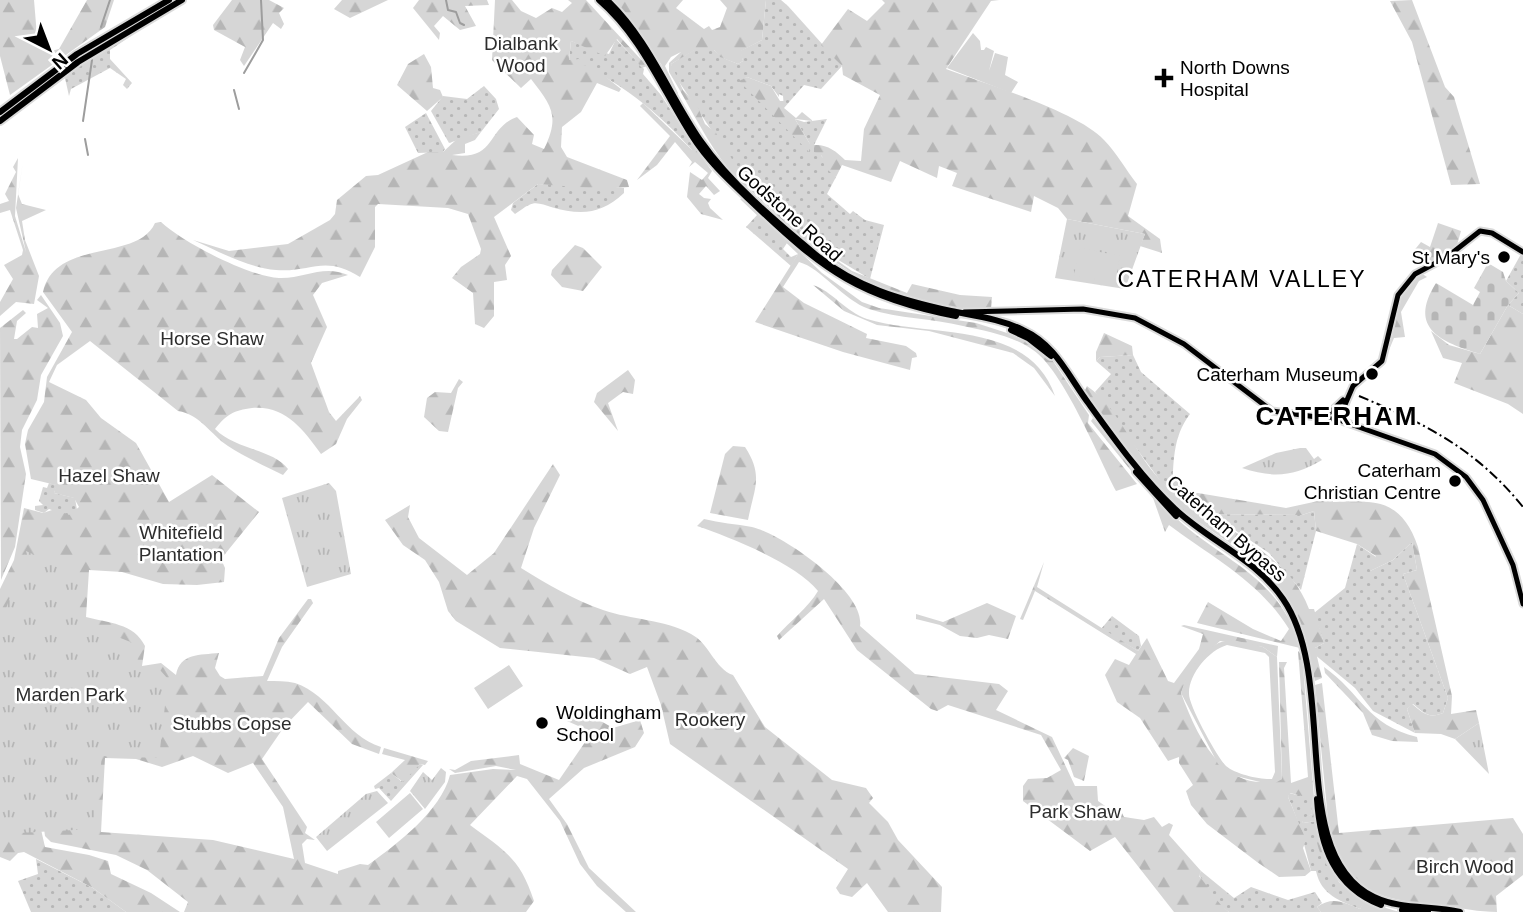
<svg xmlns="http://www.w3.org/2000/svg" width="1523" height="912" font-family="Arial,sans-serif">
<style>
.grass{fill:url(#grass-dots)}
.forest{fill:url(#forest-firs);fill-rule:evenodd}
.cemetery{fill:url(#cemetery-stones)}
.park{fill:url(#park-tufts)}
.garden{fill:#d6d6d6;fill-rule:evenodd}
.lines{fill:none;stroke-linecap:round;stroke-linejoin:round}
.stream{stroke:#9d9d9d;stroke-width:2}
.major-casing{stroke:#dbdbdb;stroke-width:9}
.highway-casing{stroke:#dbdbdb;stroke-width:10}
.major{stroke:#000;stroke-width:5}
.highway{stroke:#000;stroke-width:6}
.rail{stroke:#000;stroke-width:2;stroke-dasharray:10 3.5 2 3.5;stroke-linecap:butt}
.poi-dot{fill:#000;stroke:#fff;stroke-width:2.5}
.labels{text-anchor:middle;stroke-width:5;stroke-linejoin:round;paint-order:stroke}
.park-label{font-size:19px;fill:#2d2d2d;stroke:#fff}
.poi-label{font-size:19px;fill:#000;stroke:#fff;text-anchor:end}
.street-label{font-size:19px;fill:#000;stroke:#fff}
.quarter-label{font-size:23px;letter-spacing:2px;fill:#000;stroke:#fff}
.district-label{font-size:26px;font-weight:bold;letter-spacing:2px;fill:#000;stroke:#fff}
</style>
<defs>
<pattern id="grass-dots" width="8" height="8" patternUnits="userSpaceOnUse" patternTransform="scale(1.75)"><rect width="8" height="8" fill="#d6d6d6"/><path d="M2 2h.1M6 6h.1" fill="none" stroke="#b6b6b6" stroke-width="1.8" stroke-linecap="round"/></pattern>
<pattern id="forest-firs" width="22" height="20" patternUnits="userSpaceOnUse" patternTransform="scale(1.75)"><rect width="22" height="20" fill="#d6d6d6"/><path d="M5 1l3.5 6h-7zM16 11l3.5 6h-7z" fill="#b6b6b6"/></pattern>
<pattern id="cemetery-stones" width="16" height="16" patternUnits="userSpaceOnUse" patternTransform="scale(1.75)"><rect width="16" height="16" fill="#d6d6d6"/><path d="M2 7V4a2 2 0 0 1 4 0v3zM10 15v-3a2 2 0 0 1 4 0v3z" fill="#b6b6b6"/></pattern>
<pattern id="park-tufts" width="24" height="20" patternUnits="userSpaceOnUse" patternTransform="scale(1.75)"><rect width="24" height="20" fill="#d6d6d6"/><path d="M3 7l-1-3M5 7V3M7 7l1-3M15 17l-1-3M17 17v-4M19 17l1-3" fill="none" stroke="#b6b6b6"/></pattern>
</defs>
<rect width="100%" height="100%" fill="#fff"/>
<path class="grass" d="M766 0H781L788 6 842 66 821 89 804 85 784 108 783 96 779 94V97L771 86 747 77 740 81 810 144 795 119 804 122 827 119 814 145 836 177 827 194 850 214 853 211 865 220 884 225 870 279 825 252 743 177 673 73 671 64 694 50H714L721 57 738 64 743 61 740 51 762 40Z
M134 34 110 50V59L132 83 127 89 123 85 126 79 110 68 71 89 69 96 65 78 28 105 70 71Z
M616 39 644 69 643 74 661 95 696 149 693 151C659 113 617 78 569 60L571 41 609 54Z
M484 86 496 99 499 109 481 132 449 143 431 111 443 96 467 99Z
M426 113 445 149 443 152 418 153 405 127Z
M538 184 624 188V193C601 214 582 216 551 207 544 205 536 201 529 205 524 207 520 211 515 214L511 210 513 203Z
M758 214 787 243 783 249 791 257 798 254 791 266 746 227Z
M1521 254 1523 255V314L1508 305 1519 293 1506 281Z
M1133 355 1141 372 1190 414C1172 438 1174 462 1172 491L1161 482 1095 392 1111 374 1096 361 1100 357Z
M49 483 57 485 54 493 75 498 77 510 69 516 49 509 44 513 35 510V506L43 505 39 501 43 487 47 488Z
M1314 511 1316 531 1301 590 1269 553 1211 514 1302 515Z
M1412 542 1417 570 1403 574 1448 698 1443 713C1429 719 1424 713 1413 704L1407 709 1415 733 1373 711 1355 688 1314 654 1315 648 1324 643 1314 613 1345 588 1357 544 1376 557 1370 571 1393 560Z
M1112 616 1139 636 1141 646 1138 651 1101 629Z
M420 764 423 765 391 801 379 788 375 789 374 786 391 773 401 781Z
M1311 792 1312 814 1302 820 1303 823 1316 821 1318 846 1339 882 1364 903 1360 909C1340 901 1321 895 1316 871H1311C1304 845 1299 821 1288 797L1289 793 1297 795Z
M36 859 93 888 126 912H31L18 881 38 874Z
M1201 871 1234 898 1251 887 1288 900 1315 892 1322 903 1317 907 1321 912H1229L1219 905 1199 875Z"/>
<path class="forest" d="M0 0H34L37 36 47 52 59 49 87 0H114L105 27 10 95 0 56Z
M232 0H269L284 8 279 13 284 24 281 29 273 23 244 66 240 60 245 47 214 30 213 25Z
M342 0H388L350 18 334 9Z
M419 0H487L489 5 465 6 476 26 460 30 443 16 434 26 440 33 439 40 413 8Z
M495 0H512L521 11 536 18 552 8 562 12 572 3 568 0H586L647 66 642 68 617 39 605 56 571 41 569 60 579 59 583 65 592 66 621 89 619 92 597 83 581 112 562 127 561 147 567 157 627 180 629 187 602 189 538 184 494 217 511 256 505 265 507 280 494 282V316L484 328 475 324 473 293 452 278 461 267 480 254 481 249 468 214 448 208 378 204 375 207V247L360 277C324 254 311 273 276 270 248 268 218 251 193 240L229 251 288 244 330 220 335 214 337 200 366 176 378 175 428 152H443L457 139 481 132 475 140 465 144V153L452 155C497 161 486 128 517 117L534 135 532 144 544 149C560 116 552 106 531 79L521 88 492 60Z
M612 0H683L676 8 704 29 709 26 712 30 720 27 727 8 720 0H766L762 40 741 51 743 61 738 64 720 57 714 50H695L671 64 683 90 697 105 705 124 716 133 743 177 825 252 852 271 907 293 912 284 960 295 992 297 991 309C899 314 830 266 766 205 751 190 733 176 721 159 701 131 687 101 669 72V63L681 52 671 57 665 66 678 93 676 96 661 64Z
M882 0H999L991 1 946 69C985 84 1077 111 1104 140 1116 152 1126 170 1137 184L1128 216 1160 239 1162 253 1140 246 1145 234 1067 219 1058 208 1034 196 1031 212 952 186 957 173 939 166 937 178 900 161 891 182 842 165 836 177C828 171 823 166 822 156L814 152V145C827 144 836 151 845 160L861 161 864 129 880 95 843 75 842 66 821 45 848 9 867 21 885 3Z
M1412 0 1445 87 1454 97 1480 184 1451 185 1412 42 1390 1Z
M424 54 431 67 433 88 440 90 443 97 427 111 397 85 408 64Z
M747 77 771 86 780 101H784V108L796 118 802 112 813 121 795 119 810 144 809 152 739 81Z
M643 103 692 150 696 149 712 171 708 178 720 191 714 195 706 186 699 194 704 198 711 199 708 203 710 208 723 220 701 214 687 197 690 172 702 180 708 173 695 162 689 167 692 162 675 142 657 165 637 180 670 136 640 106Z
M18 158 15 216 26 252 16 208 23 162 18 194 22 204 46 210 22 221 25 240 39 276 34 304 16 302 0 316V302L13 279 4 265 22 255 23 250 10 210 0 213V204L9 201 5 194 16 172 13 167Z
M744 198 822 273 862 302 879 308 976 323 1023 338 1053 361 1089 415 1088 423 1137 484 1116 491C1098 456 1063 370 1033 350 1013 336 987 331 963 326 932 318 899 319 869 309 843 300 821 268 799 262L783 287 804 303 867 334 866 338 906 346 916 353 917 357 912 358 910 370 843 352 755 322 798 254 740 199Z
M161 222C182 242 250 277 279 278 304 279 323 264 348 275L322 283 313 295 327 327 311 363 329 412 336 421 360 396 362 400 347 419 336 444 321 454C303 429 285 405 252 408 234 410 226 415 215 429 236 450 273 449 288 469L283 475C265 466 245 457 228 446 211 435 200 414 178 411L90 341 57 365 49 382 86 400 101 418 136 443 169 502 212 475 259 512 221 559 225 568 224 582 197 585 163 584 122 572 89 570 86 617C108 623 134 623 145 646L142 666 161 663 176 675C180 653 200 655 219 653L215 668 220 676 225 679 263 676 279 638 308 599H311L313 603 282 647 267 681C276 681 286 681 295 683 331 695 345 736 381 747L379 754 352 744 308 702 284 727 262 759 307 827 305 833 315 840 307 839 302 844 305 863 338 874V871L360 864 368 865C397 844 441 811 450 775L493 769 516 770 496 766 455 773 449 769 455 770 471 761 519 755 520 764 559 780 592 732 567 721 585 712 613 728 640 720 644 733 635 747 584 768 549 799 567 824 589 868 636 912H626L597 886 580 864 560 821 527 779 517 776 470 825C505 851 520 858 534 901L526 912H184L188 902 147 870 116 855 51 842 45 836 40 799 35 803 45 847 89 855 108 861 111 874 151 893 180 912H126L93 888 24 852 18 853 10 861 0 857V589L14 560 24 508 43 513 55 509 69 515 79 507 74 498 54 493 56 485 31 479 25 444 28 430 44 402 47 377 72 332 43 292C55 238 138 262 155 223ZM193 756 228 773 253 763 283 807 294 859 213 840 101 832 105 758 136 759 162 767Z
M1438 223 1461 231 1457 245 1425 266 1412 253 1421 242 1430 247Z
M575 245 583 248 602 267 583 291 562 287 551 275 552 270Z
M1421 273 1427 277 1419 281 1401 312 1405 337 1394 338 1389 350C1387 323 1400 290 1421 273Z
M813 285C832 291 846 312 867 319 927 338 1029 319 1055 396L1034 368 1013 353 929 331 877 325 844 311Z
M41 295 60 323 63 336 41 375 37 400 22 430 20 447 26 474 15 547 1 580 0 328 23 310 26 313 17 321 14 339H17L32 327 38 328 37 314 48 308 37 300Z
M1508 305 1523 314V414L1508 404 1454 383 1462 363 1443 358 1431 331 1449 345 1480 354Z
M1104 333 1132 346 1133 355 1100 357 1096 361V352Z
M628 370 635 380 633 394 623 392 608 403 618 431 594 402 597 393Z
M459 379 463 382 458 388 448 432 439 431 424 417 427 398 435 392 451 393Z
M1087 386C1123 411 1137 463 1171 490L1175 476 1186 491 1286 508 1332 498 1333 502C1377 500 1402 500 1418 547L1452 696 1451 714 1476 710 1479 723 1455 739 1441 734 1415 733 1407 709 1412 704C1423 713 1429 719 1443 713L1448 698 1403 574 1417 570 1412 542 1393 560 1370 571 1369 566 1376 556 1357 544 1316 531 1314 511 1302 515 1212 514C1248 545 1291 561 1309 609H1314L1324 643 1315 648 1322 678 1315 681C1308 645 1297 606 1272 579 1242 544 1195 526 1163 493 1134 463 1110 425 1084 392Z
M1093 418C1119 452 1144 489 1176 518 1224 562 1281 577 1300 648L1197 623 1208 602 1253 629 1281 641 1289 629C1259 581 1213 558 1169 525L1165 532 1153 498 1091 421Z
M733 446 745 447C764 476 754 489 748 520L710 513 725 454Z
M553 464 560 475 534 528 521 568C547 584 574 600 603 610 632 620 663 619 691 634 709 643 715 669 733 675L765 727 832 780 866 788 873 798 869 803 888 822 898 840 942 887 941 912H888L867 883 852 897 840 894 836 888 848 869 670 744 661 705 647 667 630 674 594 658 500 648 456 621 448 611 439 582 425 560 403 545 385 520 410 505 408 517 419 538 467 575 494 553Z
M704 519C720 523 736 524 752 527 782 534 866 592 860 626L915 674 999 684 1008 691 996 710 1052 737 1075 786H1097L1098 801 1118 815 1121 811 1124 817 1144 820 1154 817 1162 827 1169 823 1173 825 1169 835 1201 871 1199 876C1210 888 1216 903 1229 912H1174L1115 837 1090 851 1023 801V786L1028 779 1047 778 1061 770 1041 735 948 705 937 711 931 709 857 650 824 599 779 640 777 636C790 621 808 608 818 591 797 564 730 537 697 526Z
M1044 562 1037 587 1138 651 1147 638 1168 681 1174 683 1199 649 1203 634 1181 626 1184 625 1278 646 1277 657 1263 647 1220 641C1202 656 1189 671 1181 693 1198 739 1225 796 1282 779L1279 662H1287L1284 668 1291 783 1308 777 1298 651 1302 655 1316 821 1303 823 1301 819 1312 814 1310 793 1302 796 1290 793 1288 797 1306 840 1303 848 1311 871 1305 876 1279 877 1257 862 1207 824 1191 805 1186 791 1193 785 1179 763V757L1168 761 1140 718 1117 702 1105 675 1115 659 1129 665 1136 654 1035 591 1023 620 1020 619Z
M987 603 1016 616 1008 639 989 635 977 638 960 636 940 625 916 619V614L943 622Z
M1324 667C1361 693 1367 725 1417 737L1418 742 1392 741 1372 735 1363 713 1325 673Z
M1322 683 1339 833 1513 818 1523 834V875L1496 896 1497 912C1479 912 1462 908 1444 906 1384 899 1347 897 1329 830L1315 685Z
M384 748 428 761 425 765 420 764 403 782 391 773 405 760 382 754Z
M1073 748 1089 756 1084 781 1074 777 1068 760 1064 758Z
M1316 825C1320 833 1320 843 1324 851 1339 886 1364 904 1401 912H1321L1317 907C1332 896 1344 902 1360 909L1363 903C1340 886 1312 856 1316 825Z"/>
<path class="cemetery" d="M1488 263 1503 272 1506 281 1519 293 1508 305 1480 354C1442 342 1407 329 1436 283L1473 305 1480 292 1474 288Z"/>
<path class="park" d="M1067 219 1145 234 1125 289 1055 278Z
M1300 448H1306L1314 459 1318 456 1322 460C1293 477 1273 478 1242 468L1276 453Z
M329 483 336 491 351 574 307 587 282 498Z
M26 551 80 576 78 621 138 645 137 672 160 670 168 679 159 758 102 756 93 829 0 834V626Z
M1479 723 1489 774 1455 739Z
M441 768 446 772 445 782 425 809 410 791 423 772 432 780Z
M377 791 388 803 327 851 316 837 366 794Z"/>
<path class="garden" d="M973 33 980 41 981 50H984L986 47 994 51 989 71 995 53 1008 57 1005 75 1018 82 1011 93 947 68Z
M1080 248 1120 256 1115 283 1074 275Z
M1233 640 1263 647 1277 657 1282 779 1272 785 1228 774 1218 764 1181 693C1189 668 1205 641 1233 640ZM1227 645 1265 653 1269 657 1275 772 1272 779C1261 780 1235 774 1226 766 1217 757 1189 706 1189 694 1188 675 1209 650 1227 645Z
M509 665 523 686 488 709 474 688Z
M410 793 423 809 389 838 376 822Z"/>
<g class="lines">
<path class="stream" d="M446 0 448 10 456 12 460 23 464 25
M101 27 110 0
M244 73 263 40 261 0
M234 90 239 109
M83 121 92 60
M85 139 88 155"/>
<g class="major-casing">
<path id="major" d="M964 312 1083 309 1135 318 1184 344 1272 411 1339 420 1435 454 1466 477 1483 500 1513 565 1523 604
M1341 414 1353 386 1382 361 1398 295 1415 274 1447 257 1480 231 1492 233 1523 252
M1325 417 1343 400"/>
</g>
<g class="highway-casing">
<path id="highway" d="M599 0C642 37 662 89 692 136 709 163 733 184 756 206 824 271 862 298 956 316
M607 0C649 40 668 93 700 140 730 183 775 221 815 254 855 287 901 300 951 311 975 316 1001 319 1023 330 1056 345 1068 376 1089 404 1115 440 1142 478 1175 509 1209 541 1256 559 1283 599 1340 682 1285 854 1374 897 1401 910 1432 905 1460 912
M0 112 77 54 169 0
M0 121 78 62 182 0
M1011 330 1028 338 1051 356
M1136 472 1176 516
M1317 799C1320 846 1334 887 1381 905
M1402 910 1428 912"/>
</g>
<use href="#major" class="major"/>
<use href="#highway" class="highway"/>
<path class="rail" d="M1359 396C1426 424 1476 449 1523 507"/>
</g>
<g class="poi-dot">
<path d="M1160.5 67.5h7v7h7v7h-7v7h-7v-7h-7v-7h7z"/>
<circle cx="1504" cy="257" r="7"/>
<circle cx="1372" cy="374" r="7"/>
<circle cx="1455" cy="481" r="7"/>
<circle cx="542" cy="723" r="7"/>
</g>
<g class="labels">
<g class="park-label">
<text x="521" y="50">Dialbank<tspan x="521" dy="22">Wood</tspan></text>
<text x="212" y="345">Horse Shaw</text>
<text x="109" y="482">Hazel Shaw</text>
<text x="181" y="539">Whitefield<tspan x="181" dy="22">Plantation</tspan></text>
<text x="70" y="701">Marden Park</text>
<text x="710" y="726">Rookery</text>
<text x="232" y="730">Stubbs Copse</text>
<text x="1075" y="818">Park Shaw</text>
<text x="1465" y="873">Birch Wood</text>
</g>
<g class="poi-label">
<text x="1180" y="74" text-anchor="start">North Downs<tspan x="1180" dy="22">Hospital</tspan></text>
<text x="1490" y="264">St Mary's</text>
<text x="1358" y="381">Caterham Museum</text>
<text x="1441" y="477">Caterham<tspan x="1441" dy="22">Christian Centre</tspan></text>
<text x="556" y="719" text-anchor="start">Woldingham<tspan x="556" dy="22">School</tspan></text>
</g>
<g class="street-label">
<text transform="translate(790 213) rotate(42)" y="7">Godstone Road</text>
<text transform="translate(1227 528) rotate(41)" y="7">Caterham Bypass</text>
</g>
<g class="quarter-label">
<text x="1242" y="287">CATERHAM VALLEY</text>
</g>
<g class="district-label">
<text x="1337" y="425">CATERHAM</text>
</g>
</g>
<g transform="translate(49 49) rotate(138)" stroke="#ffffff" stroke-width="5" paint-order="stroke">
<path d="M0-5L12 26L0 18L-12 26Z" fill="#000000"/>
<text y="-10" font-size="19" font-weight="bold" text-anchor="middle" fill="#000000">N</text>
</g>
</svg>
